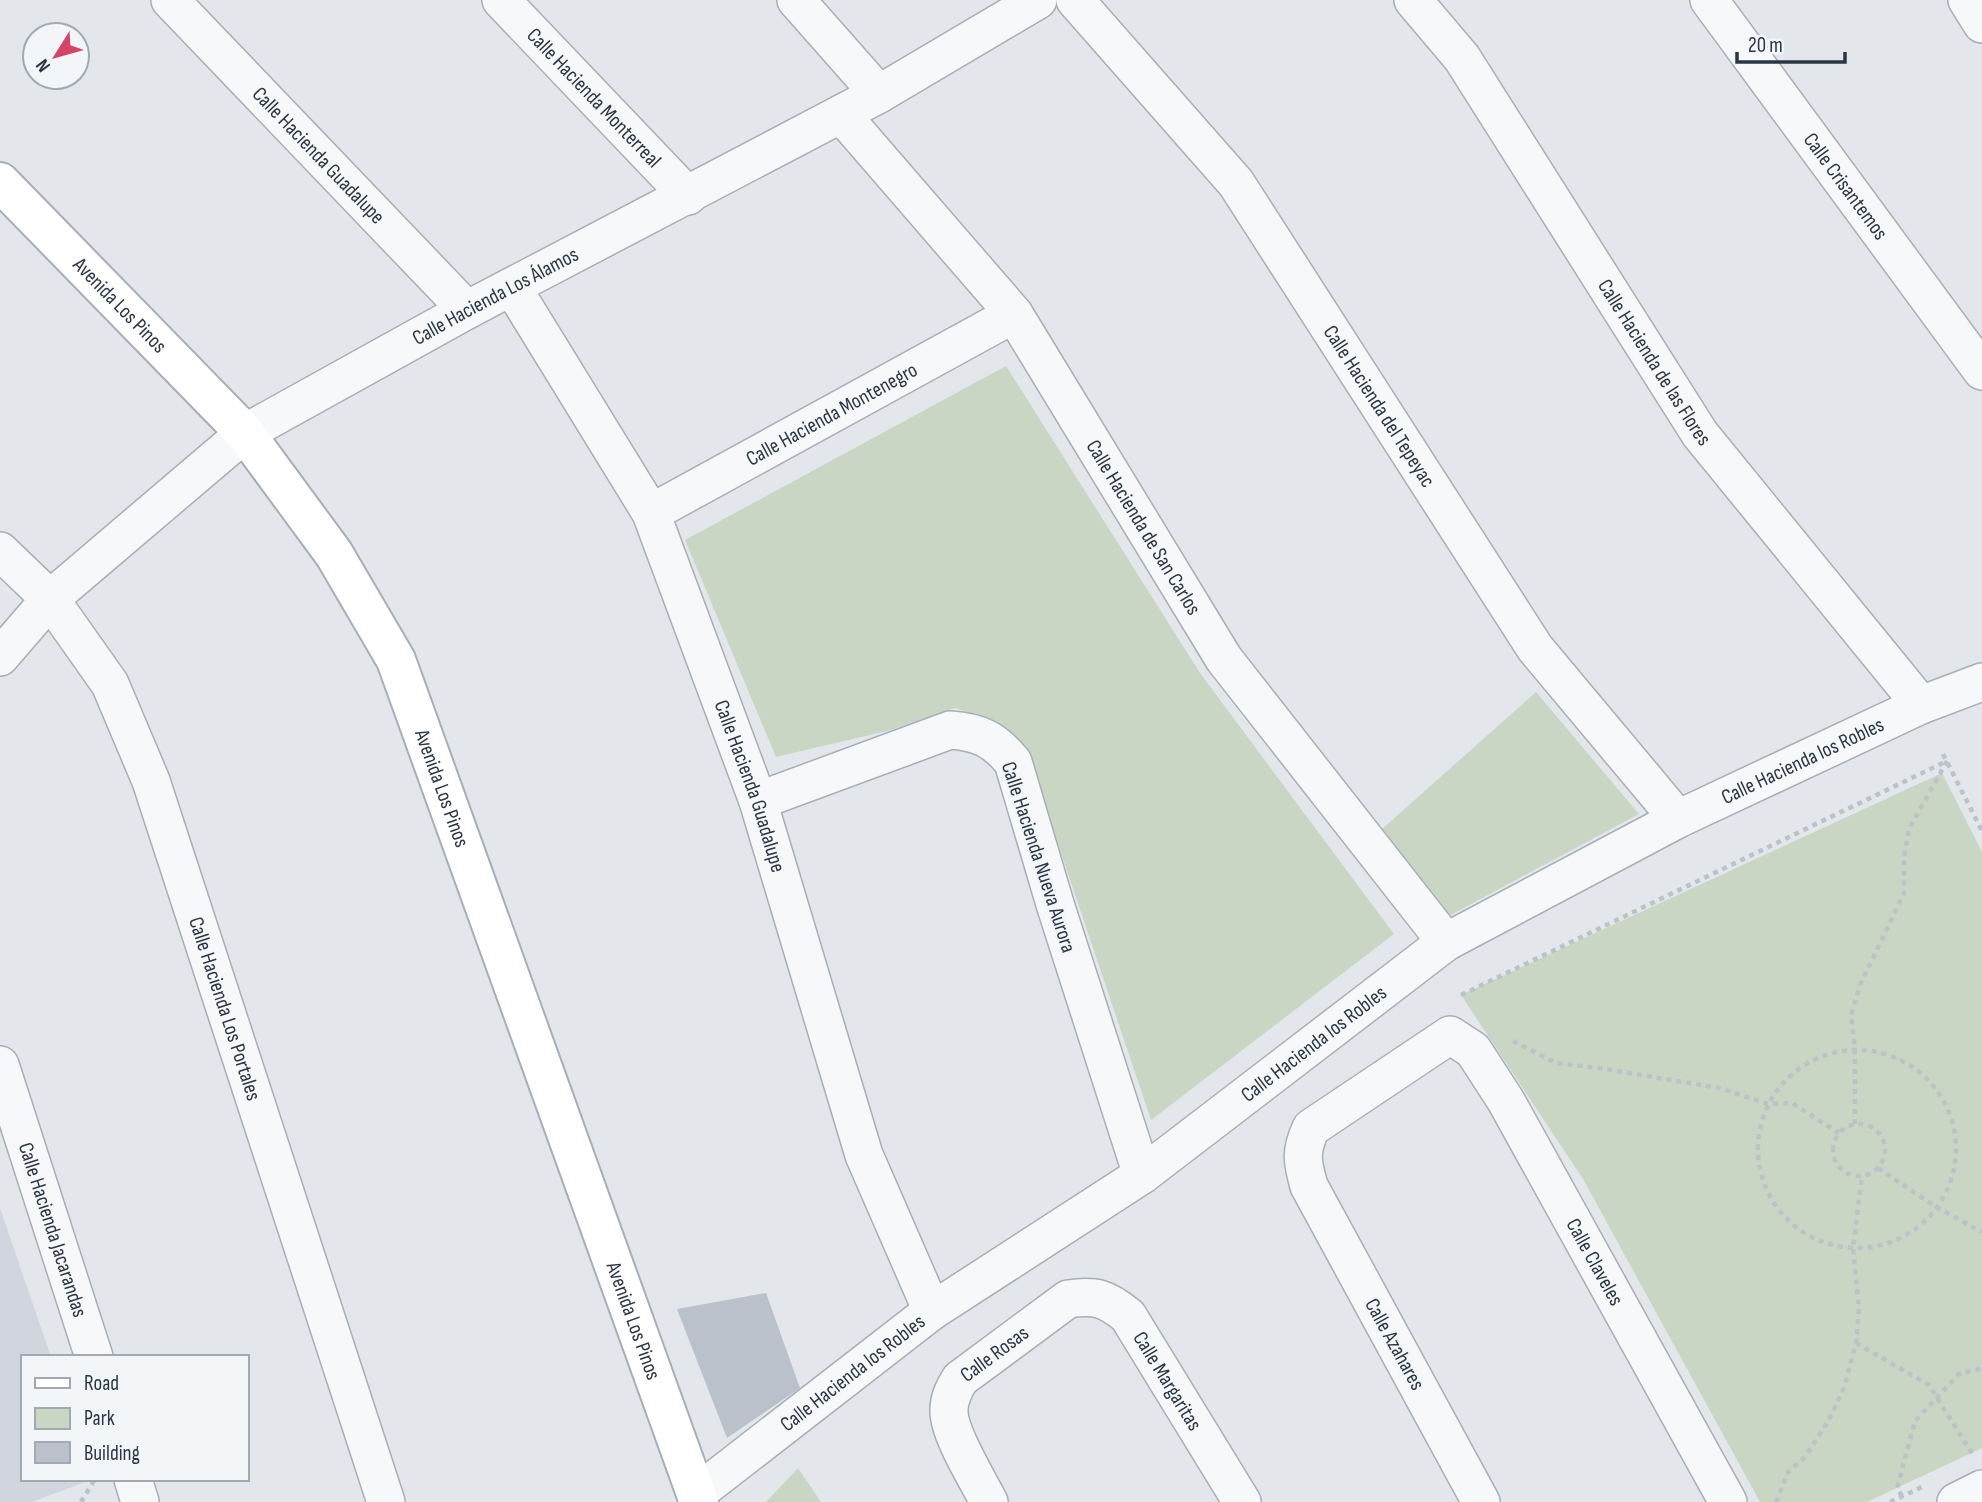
<svg xmlns="http://www.w3.org/2000/svg" width="1982" height="1502" font-family="'Sofia Sans Condensed',sans-serif">
<style>
.built{fill:#d1d6de}
.green{fill:#cad6c4}
.building{fill:#bac1ca}
.lines{fill:none;stroke-linecap:round;stroke-linejoin:round}
.street-casing{stroke:#a8aeb7;stroke-width:40}
.secondary-casing{stroke:#a8aeb7;stroke-width:42}
.path{stroke:#bdc2c7;stroke-width:4.5;stroke-dasharray:5 5;stroke-linecap:butt}
.street{stroke:#f6f8fa;stroke-width:37}
.secondary{stroke:#fff;stroke-width:38}
.labels{text-anchor:middle;stroke-width:5;stroke-linejoin:round;paint-order:stroke}
.street-label{font-size:21px;fill:#2a3645;stroke:#f3f6f9}
</style>
<rect width="100%" height="100%" fill="#e3e7ec"/>
<path class="built" d="M0 1208 51 1357H23V1479H93L32 1502H0Z"/>
<path class="green" d="M1006 366 1200 673 1394 934 1151 1120 1025 746 996 721 955 708 891 730 776 757 685 540Z
M1536 692 1639 814 1447 917 1382 829Z
M1942 773 1982 852V1448L1867 1502H1760L1583 1179 1461 995Z
M798 1468 821 1502H766Z"/>
<path class="building" d="M766 1293 800 1388 727 1438 677 1309Z"/>
<g class="lines">
<g class="street-casing">
<g id="street">
<path id="s1" d="M170 0 467 310"/>
<path id="s2" d="M501 0 688 196"/>
<path d="M796 0 879 94"/>
<path id="s3" d="M1075 0 1236 183 1535 648 1678 819"/>
<path id="s4" d="M1413 0 1462 58 1700 434 1921 705"/>
<path id="s5" d="M1709 0 1982 371"/>
<path d="M1967 0 1982 24"/>
<path id="s6" d="M841 114 1014 314 1224 659 1446 942"/>
<path id="s7" d="M512 287 651 513 758 801 864 1155 932 1311"/>
<path id="s8" d="M651 513 1014 314"/>
<path id="s9" d="M0 551 50 599 110 684 151 781 386 1502"/>
<path id="s10" d="M0 657 50 599 245 433 467 310 879 94 1038 0"/>
<path d="M758 801 950 730C979 732 994 739 1013 762L1055 904 1142 1175"/>
<path id="s11" d="M0 1065 94 1357"/>
<path d="M133 1479 140 1502"/>
<path id="s12" d="M696 1494 932 1311 1142 1175 1446 942 1678 819 1921 705 1982 682"/>
<path id="s13" d="M989 1502C978 1480 948 1433 949 1410 949 1398 954 1389 960 1379L1068 1299C1096 1295 1106 1298 1128 1316L1242 1502"/>
<path id="s14" d="M1481 1502 1309 1186C1302 1161 1300 1152 1311 1128L1450 1035 1473 1050 1506 1101 1728 1502"/>
<path d="M1956 1502 1982 1489"/>
</g>
</g>
<g class="secondary-casing">
<g id="secondary">
<path id="s15" d="M0 182 245 433 334 554 396 660 699 1502"/>
</g>
</g>
<path class="path" d="M1943 754 1982 831
M1461 995 1947 761
M1513 1041 1556 1063 1598 1068 1719 1088 1768 1104 1792 1103 1839 1133
M1758 1149a99 99 0 1 1 198 0a99 99 0 1 1-198 0Z
M1855 1124V1050L1851 1015 1860 985 1904 893V857L1909 829 1947 761
M1833 1150a26 26 0 1 1 52 0a26 26 0 1 1-52 0Z
M1878 1168 1936 1207 1982 1232
M1856 1343 1929 1385 1973 1455
M1902 1496 1897 1488 1915 1421 1959 1374 1982 1368
M81 1502 95 1479
M1776 1502 1788 1472 1805 1457 1829 1420 1844 1388 1856 1343 1859 1308 1853 1248 1862 1176
M1890 1502 1924 1486"/>
<use href="#street" class="street"/>
<use href="#secondary" class="secondary"/>
</g>
<g class="labels">
<g class="street-label">
<text dy="7" stroke="none"><textPath href="#s2" startOffset="135">Calle Hacienda Monterreal</textPath></text>
<text dy="7" stroke="none"><textPath href="#s1" startOffset="215">Calle Hacienda Guadalupe</textPath></text>
<text dy="7" stroke="none"><textPath href="#s5" startOffset="231">Calle Crisantemos</textPath></text>
<text dy="7" stroke="none"><textPath href="#s10" startOffset="618">Calle Hacienda Los Álamos</textPath></text>
<text dy="7" stroke="none"><textPath href="#s15" startOffset="172">Avenida Los Pinos</textPath></text>
<text dy="7" stroke="none"><textPath href="#s4" startOffset="436">Calle Hacienda de las Flores</textPath></text>
<text dy="7" stroke="none"><textPath href="#s3" startOffset="509">Calle Hacienda del Tepeyac</textPath></text>
<text dy="7" stroke="none"><textPath href="#s8" startOffset="206">Calle Hacienda Montenegro</textPath></text>
<text dy="7" stroke="none"><textPath href="#s6" startOffset="514">Calle Hacienda de San Carlos</textPath></text>
<text dy="7" stroke="none"><textPath href="#s12" startOffset="1332">Calle Hacienda los Robles</textPath></text>
<text dy="7" stroke="none"><textPath href="#s15" startOffset="760">Avenida Los Pinos</textPath></text>
<text dy="7" stroke="none"><textPath href="#s7" startOffset="556">Calle Hacienda Guadalupe</textPath></text>
<text transform="translate(1039 857) rotate(72)" y="7">Calle Hacienda Nueva Aurora</text>
<text dy="7" stroke="none"><textPath href="#s9" startOffset="518">Calle Hacienda Los Portales</textPath></text>
<text dy="7" stroke="none"><textPath href="#s12" startOffset="765">Calle Hacienda los Robles</textPath></text>
<text dy="7" stroke="none"><textPath href="#s11" startOffset="173">Calle Hacienda Jacarandas</textPath></text>
<text dy="7" stroke="none"><textPath href="#s14" startOffset="859">Calle Claveles</textPath></text>
<text dy="7" stroke="none"><textPath href="#s15" startOffset="1326">Avenida Los Pinos</textPath></text>
<text transform="translate(1395 1344) rotate(61)" y="7">Calle Azahares</text>
<text dy="7" stroke="none"><textPath href="#s13" startOffset="177">Calle Rosas</textPath></text>
<text dy="7" stroke="none"><textPath href="#s12" startOffset="198">Calle Hacienda los Robles</textPath></text>
<text dy="7" stroke="none"><textPath href="#s13" startOffset="410">Calle Margaritas</textPath></text>
</g>
</g>
<rect x="21" y="1355" width="228" height="126" fill="#f3f6f9" stroke="#a3a9b1" stroke-width="2"/>
<rect x="35" y="1378" width="35" height="10" fill="#ffffff" stroke="#a3a9b1" stroke-width="2"/>
<text x="84" y="1390" font-size="21" fill="#2a3645">Road</text>
<rect x="35" y="1408" width="35" height="21" fill="#cad6c4" stroke="#a3a9b1" stroke-width="2"/>
<text x="84" y="1425" font-size="21" fill="#2a3645">Park</text>
<rect x="35" y="1442" width="35" height="21" fill="#bac1ca" stroke="#a3a9b1" stroke-width="2"/>
<text x="84" y="1460" font-size="21" fill="#2a3645">Building</text>
<g transform="translate(56 56) rotate(233)"><circle r="33" fill="#f3f6f9" stroke="#a3a9b1" stroke-width="2"/>
<path d="M0-5L12 26L0 18L-12 26Z" fill="#d54366"/>
<text y="-10" font-size="19" font-weight="bold" text-anchor="middle" fill="#2a3645">N</text>
</g>
<path d="M1737 52v10h108v-10" fill="none" stroke="#2a3645" stroke-width="3.5"/>
<text x="1748" y="52" font-size="21" fill="#2a3645" stroke="#f3f6f9" stroke-width="5" paint-order="stroke">20 m</text>
</svg>
